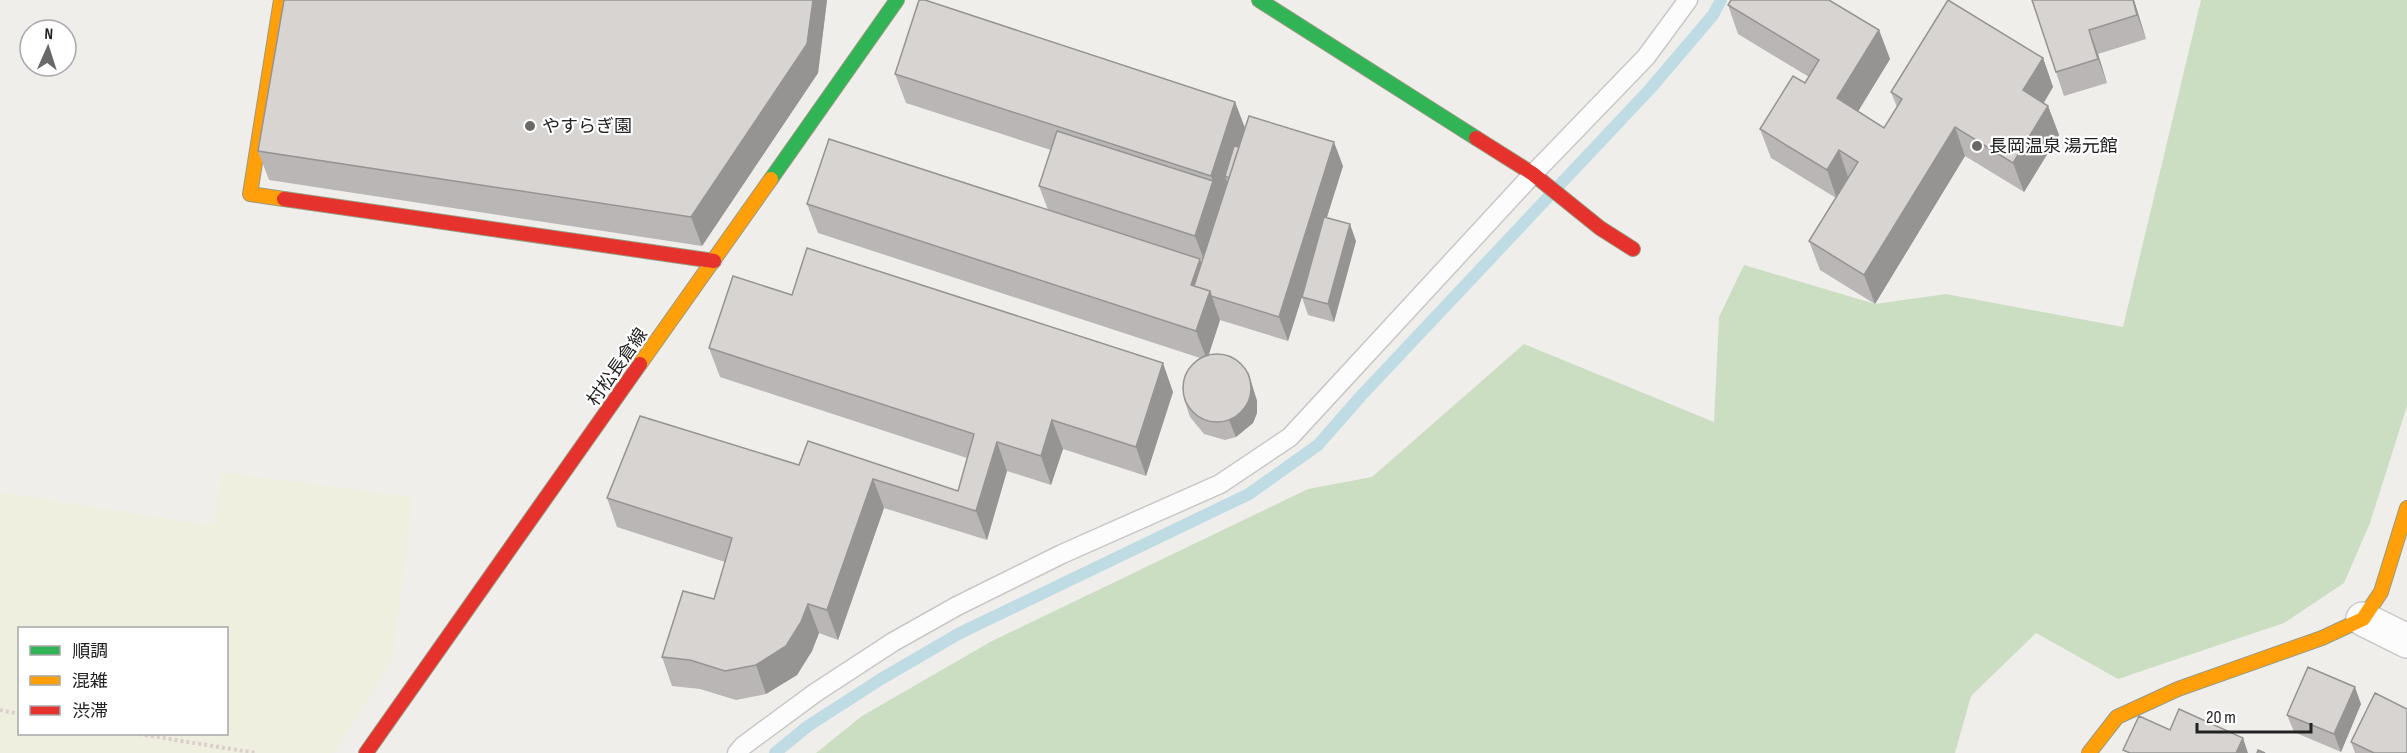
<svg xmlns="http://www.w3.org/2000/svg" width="2407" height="753" font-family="'Sofia Sans Condensed','Noto Sans JP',sans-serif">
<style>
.farmland{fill:#efefdf;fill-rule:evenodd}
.forest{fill:#cbdec1}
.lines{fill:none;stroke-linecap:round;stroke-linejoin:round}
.stream{stroke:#bfdbe3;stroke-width:12}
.lane-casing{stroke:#c9c8c7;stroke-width:21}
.street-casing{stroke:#c9c8c7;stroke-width:36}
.fast-casing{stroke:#999a82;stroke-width:16}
.slow-casing{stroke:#999a82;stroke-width:16}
.jam-casing{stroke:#999a82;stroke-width:16}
.path{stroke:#dccecd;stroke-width:4;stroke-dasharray:3 3;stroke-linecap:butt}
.lane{stroke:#fdfcfc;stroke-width:18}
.street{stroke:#fdfcfc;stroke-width:33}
.fast{stroke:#30b455;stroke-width:14}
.slow{stroke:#ff9f0a;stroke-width:14}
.jam{stroke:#e5322d;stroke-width:14}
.wall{fill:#b9b6b5}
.shaded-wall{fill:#969493}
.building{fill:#d7d4d2;stroke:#969493;stroke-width:1.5}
.poi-dot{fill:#6a6968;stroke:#fff;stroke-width:2}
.labels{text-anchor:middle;stroke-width:4.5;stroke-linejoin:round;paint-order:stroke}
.poi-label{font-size:18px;fill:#222;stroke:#fff;text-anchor:start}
.street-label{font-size:18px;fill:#222;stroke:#fff}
</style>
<rect width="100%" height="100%" fill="#f0eeeb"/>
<path class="farmland" d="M222 472 413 497 393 659 334 753H0V492L213 526ZM20 628H226V734H20Z"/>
<path class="forest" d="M2201 0H2407V406L2370 523 2344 583 2284 623 2118 679 2036 633 1971 696 1955 753H816L862 716 992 641 1308 489 1372 477 1524 344 1714 422 1719 317 1744 265 1875 304 1946 294 2123 327Z"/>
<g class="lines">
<path class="stream" d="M775 753 808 726 881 679 960 633 1249 494 1318 445 1360 397 1650 89 1713 15 1721 0"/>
<g class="lane-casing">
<path id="lane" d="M737 753 743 746 815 693 893 642 957 606 1062 554 1220 484 1290 437 1533 174 1646 57 1688 0"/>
</g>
<g class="street-casing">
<path id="street" d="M2363 619 2407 641"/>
</g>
<g class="fast-casing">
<path id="fast" d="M1259 0 1476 138
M771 179 897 0"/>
</g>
<g class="slow-casing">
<path id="slow" d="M281 0 250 194 284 199
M640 364 771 179
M2089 753 2117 717 2178 689 2322 638 2363 619 2381 592 2407 508"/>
</g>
<g class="jam-casing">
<path id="jam" d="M1476 138 1533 174 1600 228 1633 249
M284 199 714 261
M366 753 640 364"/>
</g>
<path class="path" d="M0 710 20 714
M139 734 256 753"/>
<use href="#lane" class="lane"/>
<use href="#street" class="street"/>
<use href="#fast" class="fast"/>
<use href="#slow" class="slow"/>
<use href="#jam" class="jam"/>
</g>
<path class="wall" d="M284 0H827L818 73 702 246 269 180 258 151Z
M2032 0H2134L2146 39 2098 54 2107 83 2064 96Z
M1728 5 1879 30 1890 59 1858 111 1884 128 1897 107 1891 92 2043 58 2053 87 2044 103 2048 106 2059 135 2024 192 1965 156 1875 304 1820 270 1809 241 1836 198 1771 158 1760 129 1805 83 1809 77 1738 34Z
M895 74 1235 102 1245 128 1343 166 1327 217 1356 241 1334 322 1308 315 1302 297 1304 291 1288 341 1220 320 1209 354 1248 372 1257 401V413L1253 423 1236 437 1225 440 1204 434 1190 417 1184 399 1200 358 818 233 807 204 1200 259 1201 264 1203 260 1048 210 1039 186 1051 150 906 103Z
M792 295 1173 392 1146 476 1063 449 1051 485 1007 471 987 540 884 508 838 640 819 633 812 651 797 675 766 694 736 700 700 689 672 686 662 657 714 599 725 562 617 527 607 498 799 465 958 491 967 458 720 377 709 348Z
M2361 704 2341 752 2294 732 2287 715Z
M2351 742 2407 753H2355Z"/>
<path class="shaded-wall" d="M813 0H827L818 73 702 246 691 217Z
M2133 0H2134L2146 39 2137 15Z
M1879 30 1890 59 1848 128 1837 98Z
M2089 30 2098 54 2107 83 2098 59Z
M2043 58 2053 87 2033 120 2023 90Z
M1235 102 1246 131 1225 176 1228 185 1222 206 1211 176Z
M2048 106 2059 135 2024 192 2013 163Z
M1955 127 1965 156 1875 304 1864 275Z
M1334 142 1343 166 1288 341 1279 317Z
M1839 150 1849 180 1837 199 1827 170Z
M1213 181 1222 206 1204 260 1195 236Z
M1350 224 1356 241 1334 322 1328 304Z
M1200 259 1210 289 1191 285Z
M1210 291 1220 320 1207 360 1196 331Z
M1163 363 1173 392 1146 476 1136 447Z
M1248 372 1257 401V413L1253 423 1236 437 1229 420Z
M1052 420 1063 449 1051 485 1041 456Z
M997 442 1007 471 987 540 976 511Z
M873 479 884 508 838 640 827 610Z
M808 604 819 633 812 651 797 675 766 694 756 665Z
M2355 687 2361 704 2341 752 2334 734Z
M2243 738 2248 753H2236Z"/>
<path class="building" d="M284 0H813L807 44 691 217 258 151Z
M919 0H925L1235 102 1211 176 895 74Z
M1731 0H1829L1879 30 1837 98 1884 128 1902 99 1891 92 1948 0 2043 58 2023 90 2048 106 2013 163 1955 127 1864 275 1809 241 1858 162 1839 150 1827 170 1760 129 1793 76 1805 83 1819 60 1728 5Z
M2032 0H2133L2137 15 2089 30 2098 59 2056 72Z
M1249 116 1334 142 1279 317 1211 296 1210 291 1194 286Z
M1057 131 1213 181 1195 236 1039 186Z
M829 139 1200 259 1191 285 1210 291 1196 331 807 204Z
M1234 146 1239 147 1229 178 1225 176Z
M1324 217 1350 224 1328 304 1302 297Z
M807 248 1163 363 1136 447 1052 420 1041 456 997 442 976 511 873 479 827 610 808 604 801 622 786 646 756 665 725 671 690 660 662 657 683 591 714 599 732 538 607 498 640 416 799 465 808 441 958 491 974 434 709 348 733 276 792 295Z
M1183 388a34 34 0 1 1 68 0a34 34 0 1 1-68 0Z
M2308 667 2355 687 2334 734 2287 715Z
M2375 693 2407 709V753H2374L2351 742Z
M2179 709 2243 738 2236 753H2130L2123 750 2139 716 2170 730Z
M2258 750 2265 753H2257Z"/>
<g class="poi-dot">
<circle cx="530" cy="126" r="6"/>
<circle cx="1977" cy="146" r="6"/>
</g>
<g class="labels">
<g class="poi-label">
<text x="542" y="132">やすらぎ園</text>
<text x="1989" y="152">長岡温泉 湯元館</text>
</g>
<g class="street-label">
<text transform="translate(617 367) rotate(-55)" y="6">村松長倉線</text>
</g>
</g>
<rect x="18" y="627" width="210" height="108" fill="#ffffff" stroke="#a7a7a7" stroke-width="1.5"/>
<rect x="30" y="646" width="30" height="9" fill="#30b455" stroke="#a7a7a7" stroke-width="1.5"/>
<text x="72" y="657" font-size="18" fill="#222222">順調</text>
<rect x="30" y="676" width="30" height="9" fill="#ff9f0a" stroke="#a7a7a7" stroke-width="1.5"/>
<text x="72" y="687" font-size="18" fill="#222222">混雑</text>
<rect x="30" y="706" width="30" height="9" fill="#e5322d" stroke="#a7a7a7" stroke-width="1.5"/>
<text x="72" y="717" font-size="18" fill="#222222">渋滞</text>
<g transform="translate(48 48) rotate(3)"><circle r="28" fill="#ffffff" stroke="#a7a7a7" stroke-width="1.5"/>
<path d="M0-4.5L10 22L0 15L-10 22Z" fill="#6a6968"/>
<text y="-9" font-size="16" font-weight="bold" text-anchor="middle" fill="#222222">N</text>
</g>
<path d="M2197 723v9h114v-9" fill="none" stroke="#222222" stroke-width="3"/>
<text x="2206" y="723" font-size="18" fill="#222222" stroke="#ffffff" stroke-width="4.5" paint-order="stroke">20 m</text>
</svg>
